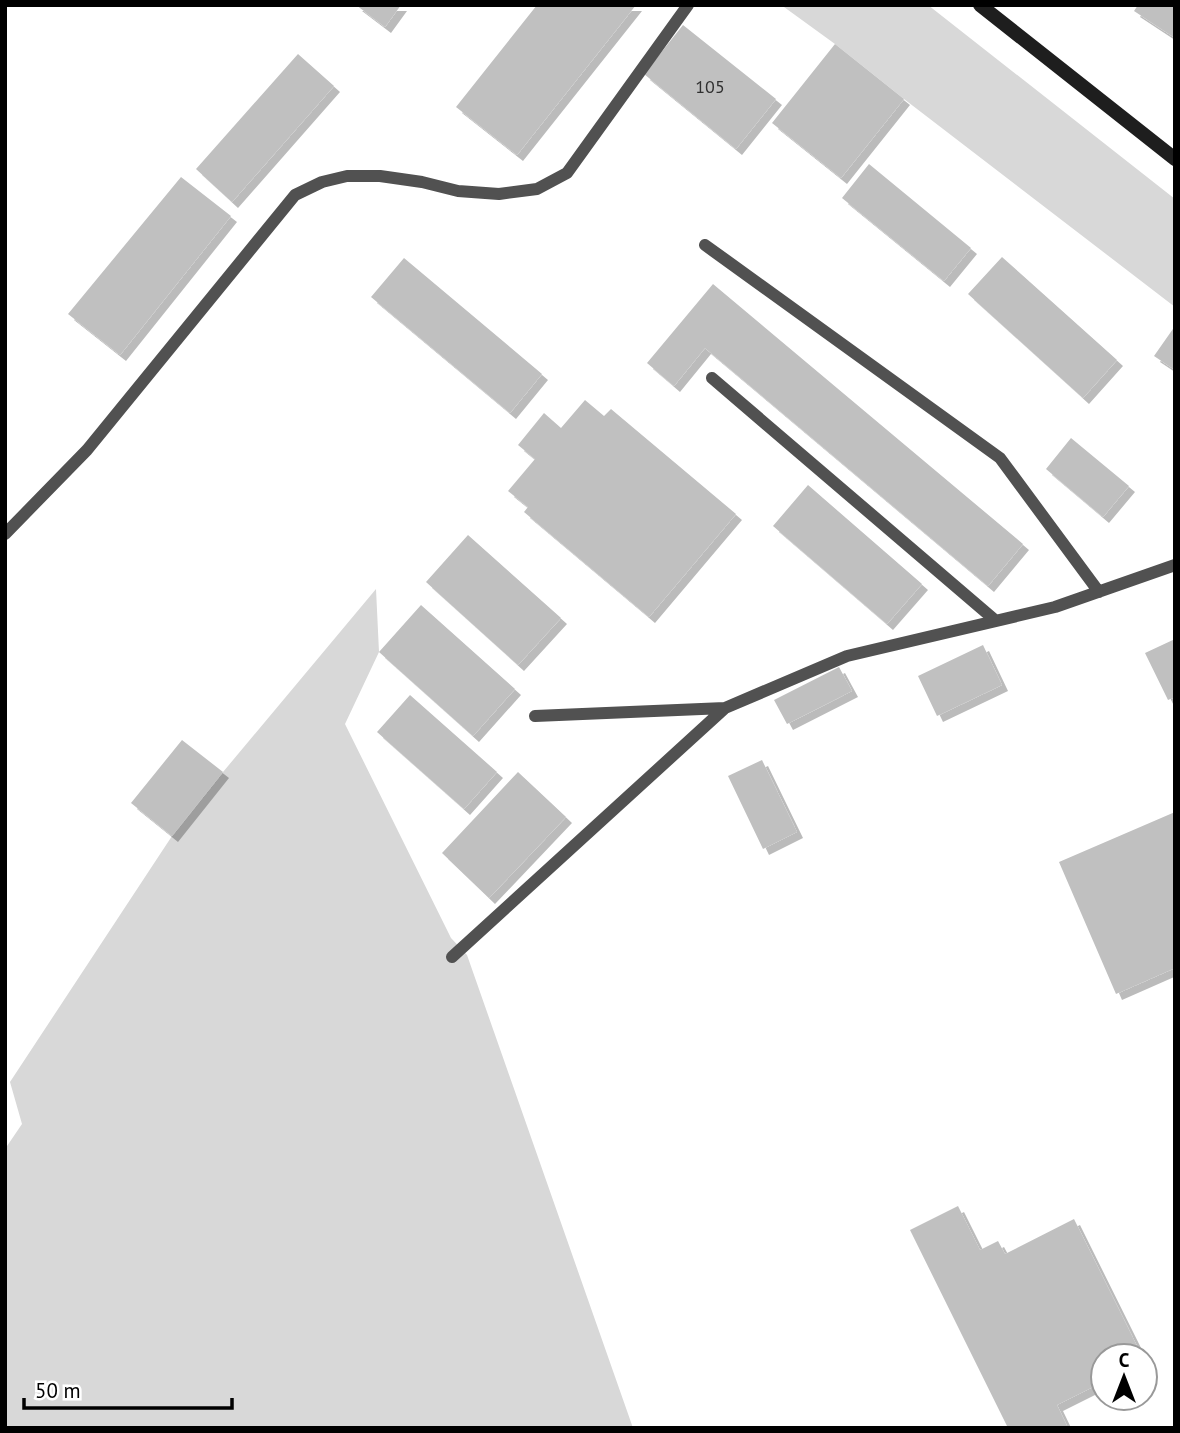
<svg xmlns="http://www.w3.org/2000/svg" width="1180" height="1433" font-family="'PT Sans',sans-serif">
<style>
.green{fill:#d8d8d8}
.building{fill:#c0c0c0;filter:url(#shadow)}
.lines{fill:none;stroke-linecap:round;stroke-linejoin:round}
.service{stroke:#515151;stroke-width:12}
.secondary{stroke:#1e1e1e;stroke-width:14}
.labels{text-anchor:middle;stroke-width:5;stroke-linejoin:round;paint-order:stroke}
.number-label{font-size:18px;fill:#303030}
</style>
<defs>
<filter id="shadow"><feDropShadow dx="6" dy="6" stdDeviation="0" flood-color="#0004"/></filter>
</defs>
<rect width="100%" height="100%" fill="#fff"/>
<path class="green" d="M785 5H928L1175 199V307L904 99 835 44 784 7Z
M376 589 379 652 345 724 451 938 467 955 633 1428H5V1149L22 1124 10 1082 172 836 223 772Z"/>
<path class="building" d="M356 5H401L385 27Z
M537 5H636L517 155 456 107Z
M1138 5H1175V38L1134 11Z
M683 25 776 99 736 149 644 74Z
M835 44 904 99 841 178 772 123Z
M298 54 334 86 232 202 196 169Z
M869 164 971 248 944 281 842 198Z
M181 177 231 216 120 355 68 314Z
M1002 257 1117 360 1083 398 968 294Z
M404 258 542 374 510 413 371 297Z
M713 284 1023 544 988 586 705 348 674 386 647 363Z
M1175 326V370L1154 356Z
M585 400 604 416 611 409 736 514 649 617 524 512 528 507 508 491 535 459 518 445 544 413 561 428Z
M1071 438 1129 486 1103 517 1046 469Z
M808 485 922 584 887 624 773 526Z
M468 535 561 618 518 665 426 582Z
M421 605 515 689 473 736 379 652Z
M1175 639V697L1168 700 1145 653Z
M983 645 1002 685 937 716 918 676Z
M839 667 852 691 787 724 774 700Z
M410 695 497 772 464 809 377 732Z
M182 740 223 772 172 836 131 803Z
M762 760 797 832 763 849 728 776Z
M518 772 566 817 489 898 442 853Z
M1175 812V968L1116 994 1059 862Z
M958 1206 980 1250 998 1241 1005 1254 1074 1219 1142 1356H1103V1382L1057 1405 1068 1428H1008L910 1230Z"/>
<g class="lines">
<path class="service" d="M705 245 1000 458 1099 592
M712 378 996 621
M5 534 87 450 295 195 322 182 347 176H380L422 182 458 191 499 194 537 189 567 173 688 5
M535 716 725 708 847 656 1055 607 1175 565
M452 957 725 708"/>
<path class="secondary" d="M980 5 1175 159"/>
</g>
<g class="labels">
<g class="number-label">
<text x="710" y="93">105</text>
</g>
</g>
<rect width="1180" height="1433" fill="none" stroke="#000000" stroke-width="14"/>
<g transform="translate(1124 1377)"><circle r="33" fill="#ffffff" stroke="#999999" stroke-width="2"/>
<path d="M0-5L12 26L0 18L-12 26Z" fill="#000000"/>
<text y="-10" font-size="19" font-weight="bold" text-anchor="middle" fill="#000000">С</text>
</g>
<path d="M24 1398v10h208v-10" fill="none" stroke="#000000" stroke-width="3.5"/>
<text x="35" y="1398" font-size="21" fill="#000000" stroke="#ffffff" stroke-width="5" paint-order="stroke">50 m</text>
</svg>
